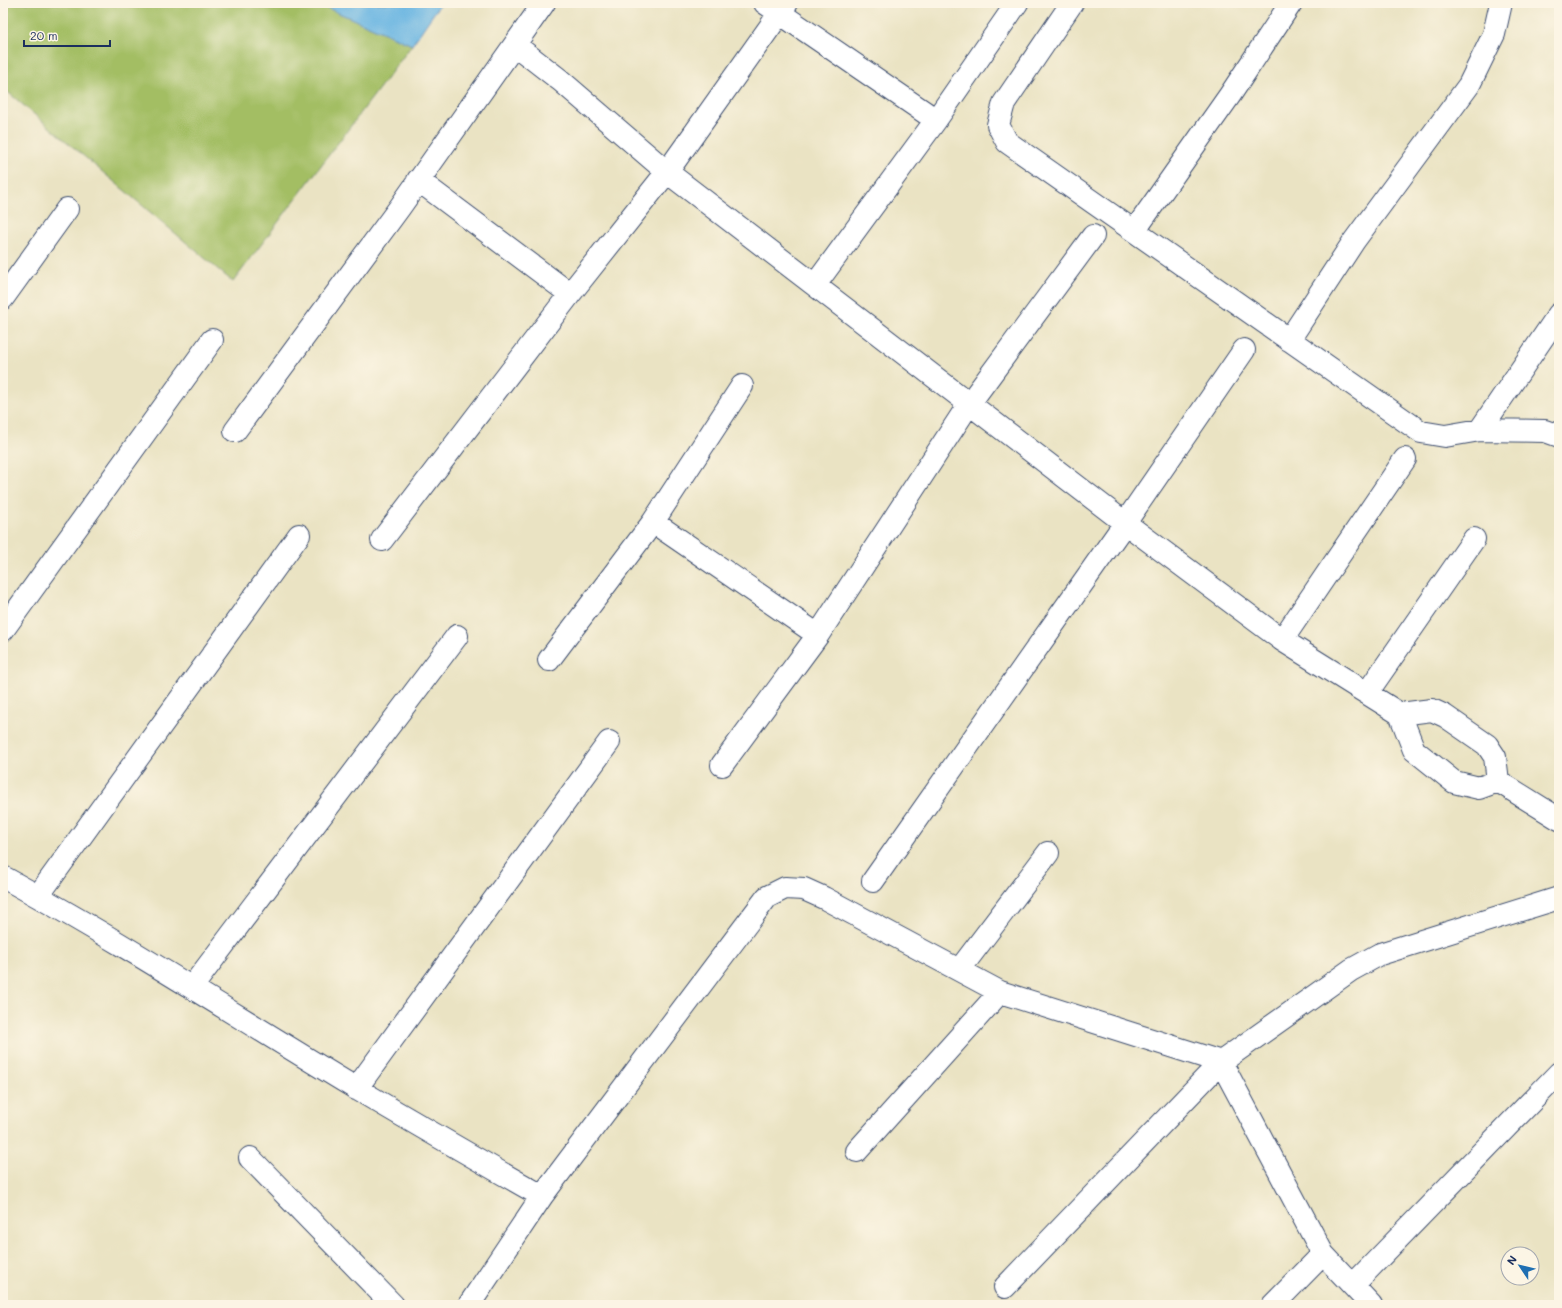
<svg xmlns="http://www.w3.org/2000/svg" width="1562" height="1308" font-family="Mali,sans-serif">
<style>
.green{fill:#a3be64;stroke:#5f7661}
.water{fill:#69b5e2;stroke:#4272a0}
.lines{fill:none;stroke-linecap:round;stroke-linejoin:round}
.minor-casing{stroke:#3a4a6d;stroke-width:24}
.minor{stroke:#fff;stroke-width:22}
</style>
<rect width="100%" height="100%" fill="#fcf5e5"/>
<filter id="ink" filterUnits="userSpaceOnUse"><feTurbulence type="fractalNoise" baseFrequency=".025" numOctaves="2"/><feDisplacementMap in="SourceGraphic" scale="8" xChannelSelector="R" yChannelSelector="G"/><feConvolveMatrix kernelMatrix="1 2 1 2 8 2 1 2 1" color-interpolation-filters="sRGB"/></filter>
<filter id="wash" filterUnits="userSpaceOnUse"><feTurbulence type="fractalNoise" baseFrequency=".012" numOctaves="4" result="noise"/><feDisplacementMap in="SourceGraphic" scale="16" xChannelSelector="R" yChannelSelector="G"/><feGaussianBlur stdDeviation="0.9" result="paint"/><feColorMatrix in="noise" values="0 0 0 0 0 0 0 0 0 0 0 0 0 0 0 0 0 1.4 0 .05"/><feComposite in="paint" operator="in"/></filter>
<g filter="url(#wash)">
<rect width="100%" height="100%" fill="#eae3c3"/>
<path class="green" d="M3 3H316L412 45 233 282 3 88Z"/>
<path class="water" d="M316 3H441L412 45Z"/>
</g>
<g filter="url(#ink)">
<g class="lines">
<g class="minor-casing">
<path id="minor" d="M765 3 936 120
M1072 3 1004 103 998 125 1007 142 1421 432 1445 436 1480 430 1545 431 1559 436
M515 45 560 80 667 172 1125 523 1282 640 1400 714 1414 750 1454 782 1479 788 1498 781
M418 180 570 294
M1135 230 1230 95 1291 3
M815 285 936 120 1017 3
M3 298 67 209
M1289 340 1354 241 1469 85 1494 34 1501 3
M1480 430 1559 314
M235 431 400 207 544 3
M653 522 818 635
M382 540 570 294 667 172 787 3
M3 630 212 340
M1282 640 1405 459
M549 660 653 522 742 386
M1367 693 1474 539
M1400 714 1432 710 1445 716 1487 745 1495 757 1498 781 1559 819
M722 765 818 635 969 404 1093 236
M3 877C124 943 239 1018 357 1089 418 1125 480 1161 542 1196L767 897 785 888 804 889 824 898 1000 992 1221 1062 1351 970 1380 954 1559 898
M873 881 1125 523 1244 350
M38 896 299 535
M960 969 1048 853
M192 987 457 636
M356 1089 609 742
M857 1151 1000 992
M250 1158 393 1305
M1353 1285 1559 1073
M1005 1287 1221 1062 1323 1254 1371 1305
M469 1305 542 1196
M1273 1305 1323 1254"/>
</g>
<use href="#minor" class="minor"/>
</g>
</g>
<rect width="1562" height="1308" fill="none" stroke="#fcf5e5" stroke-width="16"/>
<g transform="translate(1520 1266) rotate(305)"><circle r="19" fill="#fcf5e5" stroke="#a2a6af"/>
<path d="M0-3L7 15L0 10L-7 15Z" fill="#1f6fb2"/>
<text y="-6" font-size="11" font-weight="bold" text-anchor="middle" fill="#1b2f5e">N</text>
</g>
<path d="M24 40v6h86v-6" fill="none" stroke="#1b2f5e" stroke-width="2"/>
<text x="30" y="40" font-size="12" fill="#1b2f5e" stroke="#fcf5e5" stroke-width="3" paint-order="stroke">20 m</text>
</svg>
